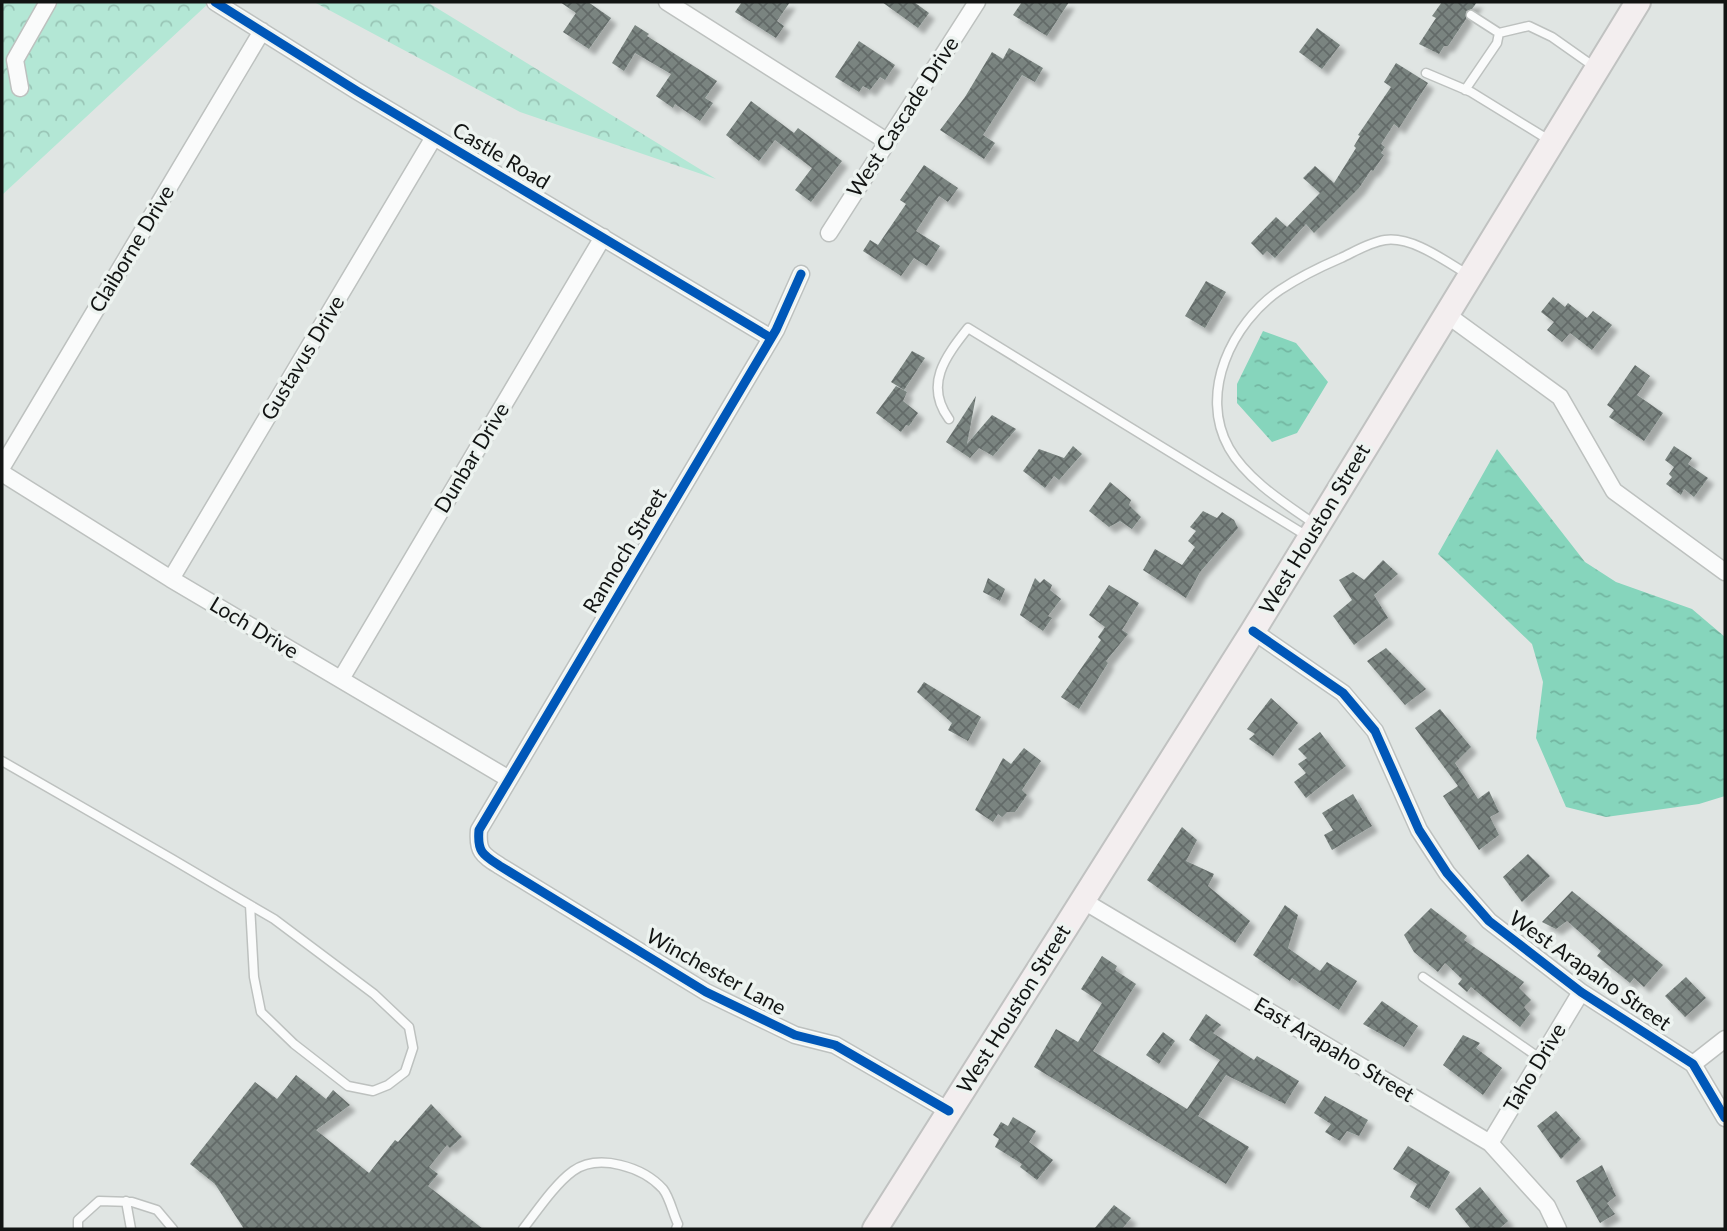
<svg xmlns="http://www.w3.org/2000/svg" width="1727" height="1231" font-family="Lato,sans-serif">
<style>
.forest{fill:url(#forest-crowns)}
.water{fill:url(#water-ripples)}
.building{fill:url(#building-cross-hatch);filter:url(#shadow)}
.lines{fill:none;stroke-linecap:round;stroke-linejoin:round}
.service-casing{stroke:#bdc1bf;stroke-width:11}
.minor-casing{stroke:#bdc1bf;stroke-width:19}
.primary-casing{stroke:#c0c2c1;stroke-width:28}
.service{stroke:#fafbfb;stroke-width:8}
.minor{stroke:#fafbfb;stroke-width:16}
.primary{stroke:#f3eeef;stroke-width:24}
.cycleway-casing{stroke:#edf3f0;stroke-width:13}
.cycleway{stroke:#0057b8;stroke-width:9}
.labels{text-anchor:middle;stroke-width:7;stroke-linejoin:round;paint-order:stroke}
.street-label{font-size:21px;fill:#121413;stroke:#edf3f0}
</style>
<defs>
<pattern id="forest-crowns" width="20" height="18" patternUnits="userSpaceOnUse" patternTransform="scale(1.75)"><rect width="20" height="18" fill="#b3e7d5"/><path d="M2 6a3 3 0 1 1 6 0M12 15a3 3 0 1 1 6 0" fill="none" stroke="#99c5b6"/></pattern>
<pattern id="water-ripples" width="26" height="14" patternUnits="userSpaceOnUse" patternTransform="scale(1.75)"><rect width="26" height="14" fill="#86d5bc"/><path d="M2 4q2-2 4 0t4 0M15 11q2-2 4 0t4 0" fill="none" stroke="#73b6a1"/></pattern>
<pattern id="building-cross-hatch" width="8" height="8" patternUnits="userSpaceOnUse" patternTransform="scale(1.75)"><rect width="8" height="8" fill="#7a8480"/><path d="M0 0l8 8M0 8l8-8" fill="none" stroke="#636b68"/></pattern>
<filter id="shadow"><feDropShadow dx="6" dy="6" stdDeviation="2" flood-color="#0004"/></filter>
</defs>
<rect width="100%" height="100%" fill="#e0e5e3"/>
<path class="forest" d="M2 2H210L2 195Z
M314 2H427L716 179 520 112Z"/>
<path class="water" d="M1263 331 1296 343 1328 382 1297 433 1272 442 1237 403V384Z
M1497 449 1585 562 1616 582 1692 609 1725 637V796L1699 804 1606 817 1566 807 1536 738 1543 682 1532 644 1438 554Z"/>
<path class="building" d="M560 2H588L611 18 589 49 563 32 576 13Z
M742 2H790L777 21 784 26 776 38 735 12Z
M882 2H914L929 13 918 28Z
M1022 2H1069L1047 36 1013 15Z
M1442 2H1477L1472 9 1466 11V19L1448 46H1444L1439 54 1419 44 1436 18 1432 16Z
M635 25 649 34 647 36 717 81 705 98 713 103 700 121 675 104 673 108 656 96 671 74 635 53 624 71 612 63Z
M1317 28 1340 45 1322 69 1299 52Z
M859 41 895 65 885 80 880 77 870 90 863 86 859 92 835 77Z
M1009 48 1043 68 1035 82 1022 75 983 135 995 143 984 159 940 130 965 97 992 52 1003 59Z
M1396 63 1428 83 1399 128 1394 124 1381 144 1385 147 1381 153 1384 155 1373 171 1371 170 1359 188 1314 233 1306 224 1275 258 1267 251 1263 255 1251 243 1276 217 1287 227 1320 193 1303 178 1315 166 1334 183 1356 148 1354 146 1360 136 1358 135 1391 87 1384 82Z
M751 101 794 133 798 128 842 161 811 202 795 190 812 168 775 140 759 161 726 135Z
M924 165 958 188 948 202 939 196 916 231 940 246 927 266 914 258 901 276 863 251 870 240 878 245 906 204 900 200Z
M1206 281 1226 292 1205 328 1185 316Z
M1553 297 1565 307 1568 303 1587 318 1593 311 1612 325 1592 350 1570 333 1562 342 1547 330 1554 322 1541 312Z
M912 351 925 358 904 390 891 382Z
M1635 365 1650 376 1637 395 1663 413 1644 441 1609 417 1614 410 1607 405Z
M896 386 907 392 903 401 918 413 909 426 906 425 901 432 876 413Z
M976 396 967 444 992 415 1016 429 993 456 979 448 970 458 946 442Z
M1073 446 1082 454 1059 480 1054 476 1045 488 1023 471 1039 449 1064 458Z
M1674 446 1692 458 1688 464 1708 478 1694 497 1684 489 1681 495 1666 484 1672 477 1669 474 1674 467 1665 460Z
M1110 482 1131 500 1129 505 1141 517 1132 529 1120 521 1109 527 1089 511Z
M1203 511 1217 518 1222 512 1234 520 1238 528 1200 572 1186 598 1143 570 1155 549 1182 565 1195 547 1188 541 1196 531 1190 527Z
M1383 560 1398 574 1374 595 1388 618 1354 645 1333 616 1352 600 1339 580 1353 572 1364 580Z
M988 578 1005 589 1000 601 983 592Z
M1035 578 1040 583 1044 579 1052 585 1050 590 1061 599 1048 616 1052 618 1043 631 1020 615Z
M1109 585 1139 603 1122 630 1128 634 1106 661 1108 663 1079 709 1061 697 1101 640 1098 637 1105 627 1089 615Z
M1386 648 1426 689 1405 705 1367 661Z
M924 682 981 717 968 741 948 730 952 723 917 692Z
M1271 698 1298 723 1273 756 1249 739 1255 734 1247 729Z
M1440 709 1471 747 1455 763 1478 799 1489 791 1499 812 1490 817 1499 835 1479 850 1443 796 1458 786 1415 728Z
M1320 732 1346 766 1306 798 1294 782 1306 773 1298 764 1307 758 1298 749Z
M1024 748 1041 761 1022 790 1027 795 1015 812H1007L1002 817 998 814 993 822 975 810 1003 758 1011 764Z
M1353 794 1372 826 1332 850 1324 835 1333 830 1322 813Z
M1182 827 1197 840 1186 861 1214 874 1208 886 1250 921 1235 943 1147 880Z
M1528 854 1550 876 1522 902 1503 877Z
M1572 891 1663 965 1644 987 1634 978 1630 983 1597 956 1601 951 1567 921 1556 929 1542 922Z
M1285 905 1298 915 1288 948 1320 971 1327 962 1357 981 1339 1010 1292 978 1290 981 1253 955Z
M1431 908 1467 936 1464 940 1524 982 1519 988 1531 1000 1524 1007 1530 1014 1520 1027 1471 987 1467 992 1458 984 1462 979 1445 963 1438 972 1414 952 1404 935Z
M1102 956 1117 966 1115 970 1136 984 1093 1051 1187 1109 1220 1060 1189 1040 1206 1014 1221 1025 1213 1033 1254 1060 1257 1056 1299 1081 1285 1104 1226 1075 1198 1116 1249 1147 1226 1184 1034 1067 1056 1029 1078 1042 1102 1003 1081 989Z
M1686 977 1706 998 1685 1017 1665 996Z
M1382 1001 1418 1026 1404 1047 1363 1024Z
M1163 1032 1175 1041 1159 1064 1146 1055Z
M1463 1035 1480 1043 1476 1048 1502 1068 1483 1095 1443 1065Z
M296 1075 326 1099 333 1090 350 1105 316 1130 369 1173 395 1140 398 1142 431 1104 462 1137 450 1148 447 1145 429 1167 438 1174 428 1186 483 1229H244L215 1184 190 1164 255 1082 277 1099Z
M1325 1096 1368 1120 1359 1136 1347 1131 1340 1141 1325 1132 1331 1124 1314 1113Z
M1556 1111 1581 1139 1561 1159 1537 1126Z
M1013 1117 1036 1131 1029 1142 1053 1160 1037 1180 1020 1167 1022 1164 995 1147 999 1139 993 1135 1001 1122 1008 1126Z
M1408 1146 1450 1172 1429 1209 1410 1197 1417 1184 1393 1169Z
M1602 1165 1616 1196 1607 1203 1615 1214 1600 1223 1576 1181Z
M1480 1187 1508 1221 1499 1229H1471L1455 1209Z
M1114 1205 1131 1218 1122 1229H1094Z"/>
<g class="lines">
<g class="service-casing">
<path id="service" d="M1471 15 1499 33 1529 26 1552 37 1596 68
M1426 73 1471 92 1549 140
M1465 90 1497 43 1499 33
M949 419C924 385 945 357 968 328L1307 536
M1316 525C1286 504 1247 480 1229 448 1198 393 1232 323 1280 290 1298 278 1320 267 1341 258 1354 252 1370 242 1385 240 1412 236 1445 261 1467 274
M2 761 75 803 172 859 250 905 274 919 374 994 409 1027 413 1048 405 1072 388 1085 373 1091 348 1086 294 1044 261 1012 254 977 250 905
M1423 977 1541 1059
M126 1201 131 1229
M78 1229V1220L99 1201 132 1202 157 1210 173 1229
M523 1229C537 1211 555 1184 573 1171 599 1153 643 1167 663 1189 670 1198 673 1214 678 1224L676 1229"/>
</g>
<g class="minor-casing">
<path id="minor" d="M215 2 357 91 771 338
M667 2 888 142
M20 88 15 60 48 2
M829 233 977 2
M801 274 776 330 479 830C477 852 483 855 500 866L706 992 795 1035 835 1045 949 1111
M1446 314 1560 397 1614 491 1725 572
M2 467 262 31
M2 473 171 579 509 779
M171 579 434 137
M1253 631 1343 693 1375 731 1419 830 1447 873 1489 921 1581 992 1693 1064 1725 1118
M341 679 603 237
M1082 900 1490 1143 1547 1206 1558 1229
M1693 1064 1725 1039
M1490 1143 1581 992"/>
</g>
<g class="primary-casing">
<path id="primary" d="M875 1229 1253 631 1638 2"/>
</g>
<use href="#service" class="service"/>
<use href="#minor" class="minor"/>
<use href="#primary" class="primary"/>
<g class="cycleway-casing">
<path id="cycleway" d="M215 2 357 91 771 338
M801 274 776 330 479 830C477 852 483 855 500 866L706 992 795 1035 835 1045 949 1111
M1253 631 1343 693 1375 731 1419 830 1447 873 1489 921 1581 992 1693 1064 1725 1118"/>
</g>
<use href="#cycleway" class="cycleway"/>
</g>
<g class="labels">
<g class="street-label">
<text transform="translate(903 117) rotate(-57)" y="7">West Cascade Drive</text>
<text transform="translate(501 156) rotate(31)" y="7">Castle Road</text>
<text transform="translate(132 249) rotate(-59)" y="7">Claiborne Drive</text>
<text transform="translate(303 358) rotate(-59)" y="7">Gustavus Drive</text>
<text transform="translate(472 458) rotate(-59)" y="7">Dunbar Drive</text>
<text transform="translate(1315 529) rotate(-59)" y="7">West Houston Street</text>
<text transform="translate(625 551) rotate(-59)" y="7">Rannoch Street</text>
<text transform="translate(254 628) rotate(31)" y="7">Loch Drive</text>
<text transform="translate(1590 971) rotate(35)" y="7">West Arapaho Street</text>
<text transform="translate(716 972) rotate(29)" y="7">Winchester Lane</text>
<text transform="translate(1014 1009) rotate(-58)" y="7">West Houston Street</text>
<text transform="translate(1334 1050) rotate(31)" y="7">East Arapaho Street</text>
<text transform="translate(1535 1068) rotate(-59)" y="7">Taho Drive</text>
</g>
</g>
<rect width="1727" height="1231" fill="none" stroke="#121413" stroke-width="7"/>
</svg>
